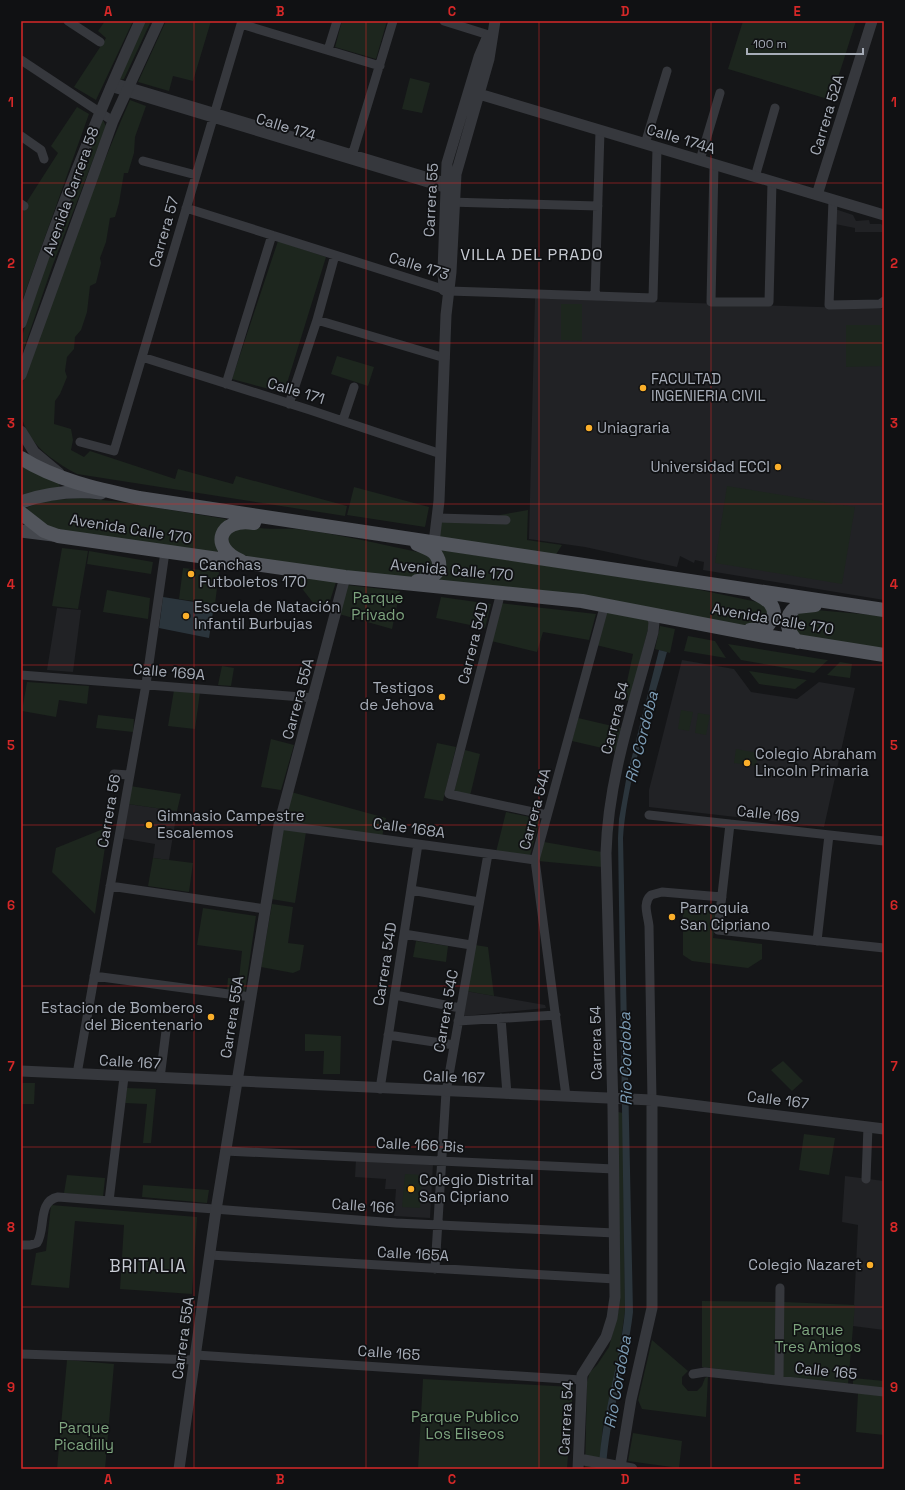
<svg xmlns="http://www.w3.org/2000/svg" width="905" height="1490" font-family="'Space Grotesk',sans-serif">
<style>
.built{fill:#212225}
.green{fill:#1d261e}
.water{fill:#2b353c}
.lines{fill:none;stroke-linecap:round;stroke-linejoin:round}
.minor{stroke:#36383d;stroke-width:9}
.tertiary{stroke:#36383d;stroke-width:11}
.secondary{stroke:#44474d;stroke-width:13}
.primary{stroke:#52555c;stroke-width:14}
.grid{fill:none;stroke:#d62828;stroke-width:1;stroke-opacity:0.55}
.poi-dot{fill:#fbaf2a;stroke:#101113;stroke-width:1.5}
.labels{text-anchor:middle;stroke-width:3.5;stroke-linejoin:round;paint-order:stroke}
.street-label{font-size:15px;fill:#a7adb8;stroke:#101113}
.poi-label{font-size:15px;fill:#a7adb8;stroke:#101113;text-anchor:start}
.park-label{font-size:15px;fill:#7da47e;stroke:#101113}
.neighbourhood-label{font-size:16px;letter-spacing:1px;fill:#c8ccd4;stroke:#101113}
.water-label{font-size:16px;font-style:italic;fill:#7c9cb5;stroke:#101113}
.quarter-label{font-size:17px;letter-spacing:1px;fill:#c8ccd4;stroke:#101113}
.neatline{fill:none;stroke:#d62828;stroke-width:1.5}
.grid-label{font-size:13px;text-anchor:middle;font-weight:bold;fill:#d62828}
</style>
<rect width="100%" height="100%" fill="#151618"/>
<path class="built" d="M835 209 853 215 856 221 869 220 870 224H881L883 226 882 232H855V228L835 224Z
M535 298 884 309V600L703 570 704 562 695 560 694 563 680 556 677 567 585 547 529 539Z
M57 608 81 610 73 672 47 670Z
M682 660 734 669 751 692 797 699 819 682 855 688 824 827 649 807V790Z
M128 804 177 811 169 860 153 858 155 844 120 838Z
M466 991 545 1005 546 1008 465 1016 462 1015Z
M356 1159 433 1164 430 1218 394 1216 396 1189H385L386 1179 355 1177Z
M845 1176 884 1181V1330L853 1326 858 1225 842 1222Z"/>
<path class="green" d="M105 21H133L96 100 74 87 106 38 98 31Z
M145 21H151L124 79 120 80 119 77Z
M166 21H211L193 81 173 76 169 91 138 82Z
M342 21H387L376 59 335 47Z
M743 21H856L831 100 728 69Z
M410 78 430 83 422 113 402 109Z
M130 100 146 106 135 137 134 153 128 173H124L119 203 115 217 110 218 106 242 100 258 101 263 96 283 90 286 87 312 81 330 75 337 74 349 67 357 65 371 67 377 60 394 55 401 54 424 71 429 73 440 71 450 84 457 90 451 175 479 178 469 233 484 236 476 347 506 345 516 77 474C53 461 27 444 21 414 15 384 43 322 55 292 79 228 102 163 130 100Z
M77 107 89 114 21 304V211L58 153 51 146Z
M103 120 106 126 52 267 21 357V339L46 263 101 121Z
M278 241 326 257 284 393 232 379Z
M561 304H582V341L561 340Z
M846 325H884V366L846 367Z
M337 356 374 367 368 386 331 374Z
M21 464 59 483 60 488 21 497Z
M727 486 855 507 842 584 715 563Z
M354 487 429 507 425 527 347 515Z
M80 498 122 502 226 519 219 552 133 544 48 527 26 508 43 501Z
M528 510 527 540 562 545 555 556 437 540 441 520 492 524 500 515Z
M254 527C268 530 282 528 296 529 339 534 380 544 422 553 431 555 433 563 433 571L425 578 386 576 252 558 228 549 229 531Z
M62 548 88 551 78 609 52 606Z
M441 550 686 587 762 603 770 611 761 628 436 584Z
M89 551 153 562 151 574 87 564Z
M183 568 219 572 215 604 179 599Z
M296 576 336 582 329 604H314L297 582Z
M347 585 400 591 392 629 339 614Z
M107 590 150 598 148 619 103 612Z
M441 597 491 604 485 628 436 618Z
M500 603 596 614 589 640 543 632 537 652 491 641Z
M805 609 884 616V652L797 635 791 618Z
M605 612 650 621 630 701 623 700 633 654 596 645Z
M660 626 675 629 670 653 655 649Z
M688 636 715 641 726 658 684 651Z
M728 644 827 660H828L814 673 741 660Z
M840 662 852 664 850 678 827 675Z
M222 666 234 668 231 686 218 685Z
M749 671 807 680 795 689 759 684Z
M27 682 89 686 87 704 59 700 56 717 22 711Z
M174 690 200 692 195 729 168 726Z
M681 710 693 712 689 731 678 729Z
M698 713 710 715 706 735 695 733Z
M98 715 134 719 133 732 96 728Z
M578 718 621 728 615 751 572 741Z
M271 739 294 745 281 790 261 787Z
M437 743 456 747 443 801 424 798Z
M736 749 758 753 756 766 734 763Z
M465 750 480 754 470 796 454 792Z
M130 786 181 794 177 811 128 804Z
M291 792 386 818 382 837 284 823Z
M506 812 540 819 530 856 496 852Z
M108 827 95 914 52 872 56 848Z
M283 829 306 832 295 903 271 899Z
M544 842 602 852V867L538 861Z
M153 858 193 863 189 892 148 886Z
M272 904 293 907 288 943 304 945 300 970 293 973 261 967Z
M683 904 716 905 713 938 762 944V959L748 968 692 961 683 955Z
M203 908 256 916 245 992 227 990 228 978 239 979 242 951 197 945Z
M416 941 448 946 446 962 413 957Z
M475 945 488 947 494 996 466 991Z
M305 1034 341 1036 340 1074H323L324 1051H305Z
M783 1061 803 1081 792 1091 771 1070Z
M21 1083H35L34 1104H21Z
M127 1088 156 1089 151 1143H143L147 1104 125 1103Z
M618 1112 623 1113 625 1311 617 1368 603 1425 599 1469H585L587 1382 590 1372 597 1365 609 1347 619 1309Z
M804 1134 835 1138 829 1175 799 1170Z
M405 1174 422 1175 420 1208 402 1207Z
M67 1175 105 1178 103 1197 64 1193Z
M143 1185 209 1190 207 1203 142 1197Z
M51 1205 197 1217 192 1294 120 1289 124 1225 75 1221 69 1288 31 1285 36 1253 46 1251Z
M702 1301 776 1302V1376L702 1367Z
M784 1302 855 1305 848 1384 783 1377Z
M652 1340 688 1371 682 1377V1384L688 1391H697L702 1386 705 1378 708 1376 706 1417 642 1409 638 1400Z
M67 1360 114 1364 105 1469H57Z
M853 1378 884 1381V1389L853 1386Z
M423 1379 573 1387 567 1469H418Z
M858 1393 884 1396V1435L856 1432Z
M633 1433 682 1441 679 1468 628 1461Z"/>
<path class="water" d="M163 597 214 605 209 638 159 628Z
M659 650 667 652C651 710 627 778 623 838L633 1312C627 1365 609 1416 606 1469H599C601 1415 620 1364 625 1311L618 838 619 819 626 780Z"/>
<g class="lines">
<path class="minor" d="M68 21 100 42
M444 21 492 36
M241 24 380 66
M328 50 337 21
M21 60 113 121
M113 82 452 184
M110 87 451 190
M21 136 41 150 44 159
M645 144 667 71
M351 159 393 21
M700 160 720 93
M143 161 196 175
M714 165 711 302H769L772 182
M755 177 775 108
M833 200 829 305 880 304 884 301
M449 202 598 206
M21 204 24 206
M186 208 449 291 653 298 657 148
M595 296 600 131
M317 320 445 358
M142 357 310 410 441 454
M226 384 272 235
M289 404 317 320 335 255
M343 420 354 387
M80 442 114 451 242 21
M438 518 506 520
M501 592 449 794 547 815
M21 675 314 698
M114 774 129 775
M649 815 884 841
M730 824 718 930 884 948
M279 825 535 860
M110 886 265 909
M411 890 479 902
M404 934 471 945
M817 941 829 835
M94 976 251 997
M395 995 460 1008
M501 1018 507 1094
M458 1021 556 1015
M388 1035 454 1045
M77 1074 146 684 165 552
M160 1078 166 1031
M380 1089 418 844
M566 1096 535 860 605 604
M652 1100 649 926C648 915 642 903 651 895L662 892 722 897
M225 1151 614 1169
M866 1179 868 1127
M109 1201 124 1077
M21 1245H30L37 1243C46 1230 37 1201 58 1197L396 1223 615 1233
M210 1255 615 1279
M435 1269 446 1092 488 854
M21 1354 195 1360
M196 1355 581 1380
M693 1374 705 1372 884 1392
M779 1380 780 1288"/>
<path class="tertiary" d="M469 91 884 215
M817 195 872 21
M444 290 443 271 447 163 479 57 488 36
M21 323C55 220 95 120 140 21
M21 375 113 121 159 21
M21 431 34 452 59 473
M434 543 439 501 446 315 451 272 456 174 489 59 495 21
M21 1071 652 1100 884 1129
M579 1459 632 1469
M620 1467 631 1400 652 1308V1100
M179 1469 216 1210 279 825 345 577
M578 1469 582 1375 606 1337 612 1318 615 1297 613 1108 606 853C608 778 634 704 653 632L654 622 651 614"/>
<path class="secondary" d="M21 502C47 493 74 490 101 493
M21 531 53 535"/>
<path class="primary" d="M21 458C56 480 98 489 139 498L884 610
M21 513 44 531 58 536 345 577 582 601 765 636 884 655
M417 544C423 547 432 549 436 555 446 570 431 581 417 581
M241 561C208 547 220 517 254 523
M750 630 766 628 774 617C775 603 766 599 755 593
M798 642C787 632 782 618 796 607L815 605"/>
</g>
<path class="grid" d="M194 21V1469M366 21V1469M539 21V1469M711 21V1469M21 183H884M21 343H884M21 504H884M21 665H884M21 825H884M21 986H884M21 1147H884M21 1307H884"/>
<g class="poi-dot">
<circle cx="643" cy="388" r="4"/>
<circle cx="589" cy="428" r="4"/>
<circle cx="778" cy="467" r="4"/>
<circle cx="191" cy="574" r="4"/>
<circle cx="186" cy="616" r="4"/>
<circle cx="442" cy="697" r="4"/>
<circle cx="747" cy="763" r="4"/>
<circle cx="149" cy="825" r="4"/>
<circle cx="672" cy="917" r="4"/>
<circle cx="211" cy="1017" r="4"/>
<circle cx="411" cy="1189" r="4"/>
<circle cx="870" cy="1265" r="4"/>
</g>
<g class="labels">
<g class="street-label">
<text transform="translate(827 115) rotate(-73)" y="5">Carrera 52A</text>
<text transform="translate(286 127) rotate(17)" y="5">Calle 174</text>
<text transform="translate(681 139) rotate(17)" y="5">Calle 174A</text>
<text transform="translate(71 191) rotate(-70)" y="5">Avenida Carrera 58</text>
<text transform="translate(431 200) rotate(-87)" y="5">Carrera 55</text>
<text transform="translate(164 232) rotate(-74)" y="5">Carrera 57</text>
<text transform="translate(419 266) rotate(17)" y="5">Calle 173</text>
<text transform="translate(296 391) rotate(17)" y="5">Calle 171</text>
<text transform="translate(131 529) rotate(9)" y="5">Avenida Calle 170</text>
<text transform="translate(452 570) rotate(5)" y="5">Avenida Calle 170</text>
<text transform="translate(773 619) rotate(10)" y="5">Avenida Calle 170</text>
<text transform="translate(473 643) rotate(-76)" y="5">Carrera 54D</text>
<text transform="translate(169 672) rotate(5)" y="5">Calle 169A</text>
<text transform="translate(298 699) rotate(-75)" y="5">Carrera 55A</text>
<text transform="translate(615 718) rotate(-76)" y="5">Carrera 54</text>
<text transform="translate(535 809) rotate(-75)" y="5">Carrera 54A</text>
<text transform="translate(109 811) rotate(-80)" y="5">Carrera 56</text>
<text transform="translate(768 814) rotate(6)" y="5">Calle 169</text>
<text transform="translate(409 828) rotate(8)" y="5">Calle 168A</text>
<text transform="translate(385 964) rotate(-81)" y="5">Carrera 54D</text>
<text transform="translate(446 1011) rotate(-80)" y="5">Carrera 54C</text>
<text transform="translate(232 1017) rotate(-81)" y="5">Carrera 55A</text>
<text transform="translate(596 1043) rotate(-91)" y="5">Carrera 54</text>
<text transform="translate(130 1062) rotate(3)" y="5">Calle 167</text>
<text transform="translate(454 1077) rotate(2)" y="5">Calle 167</text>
<text transform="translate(778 1100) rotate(7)" y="5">Calle 167</text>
<text transform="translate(420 1145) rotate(3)" y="5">Calle 166 Bis</text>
<text transform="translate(363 1206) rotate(4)" y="5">Calle 166</text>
<text transform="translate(413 1254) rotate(3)" y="5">Calle 165A</text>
<text transform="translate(183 1338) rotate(-82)" y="5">Carrera 55A</text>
<text transform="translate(389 1353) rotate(4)" y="5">Calle 165</text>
<text transform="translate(826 1371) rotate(6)" y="5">Calle 165</text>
<text transform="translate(566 1418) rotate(-87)" y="5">Carrera 54</text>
</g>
<g class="poi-label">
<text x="651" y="384">FACULTAD<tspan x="651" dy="17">INGENIERIA CIVIL</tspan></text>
<text x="597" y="433">Uniagraria</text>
<text x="770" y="472" text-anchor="end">Universidad ECCI</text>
<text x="199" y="570">Canchas<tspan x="199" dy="17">Futboletos 170</tspan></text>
<text x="194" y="612">Escuela de Natación<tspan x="194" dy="17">Infantil Burbujas</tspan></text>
<text x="434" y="693" text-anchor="end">Testigos<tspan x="434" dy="17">de Jehova</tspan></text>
<text x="755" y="759">Colegio Abraham<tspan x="755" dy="17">Lincoln Primaria</tspan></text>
<text x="157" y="821">Gimnasio Campestre<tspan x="157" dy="17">Escalemos</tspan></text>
<text x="680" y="913">Parroquia<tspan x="680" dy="17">San Cipriano</tspan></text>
<text x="203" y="1013" text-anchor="end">Estacion de Bomberos<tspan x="203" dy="17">del Bicentenario</tspan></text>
<text x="419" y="1185">Colegio Distrital<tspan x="419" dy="17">San Cipriano</tspan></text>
<text x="862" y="1270" text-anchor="end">Colegio Nazaret</text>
</g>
<g class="park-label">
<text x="378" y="603">Parque<tspan x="378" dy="17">Privado</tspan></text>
<text x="818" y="1335">Parque<tspan x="818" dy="17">Tres Amigos</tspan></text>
<text x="465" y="1422">Parque Publico<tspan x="465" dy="17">Los Eliseos</tspan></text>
<text x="84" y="1433">Parque<tspan x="84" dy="17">Picadilly</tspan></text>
</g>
<g class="neighbourhood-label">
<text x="532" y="260">VILLA DEL PRADO</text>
</g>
<g class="water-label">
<text transform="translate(641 737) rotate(-76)" y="6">Rio Cordoba</text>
<text transform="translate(625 1059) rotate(-91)" y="6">Rio Cordoba</text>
<text transform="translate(617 1382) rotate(-80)" y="6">Rio Cordoba</text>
</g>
<g class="quarter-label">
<text x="148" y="1272">BRITALIA</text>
</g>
</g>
<rect width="905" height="1490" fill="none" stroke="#101113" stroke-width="44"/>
<path d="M747 48v6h116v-6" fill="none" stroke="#a7adb8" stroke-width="2"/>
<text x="753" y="48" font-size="12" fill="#a7adb8" stroke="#101113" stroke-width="3" paint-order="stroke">100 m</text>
<rect x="22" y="22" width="861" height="1446" class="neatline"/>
<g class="grid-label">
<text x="108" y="16">A</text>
<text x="280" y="16">B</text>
<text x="452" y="16">C</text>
<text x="625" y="16">D</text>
<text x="797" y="16">E</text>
<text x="11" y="107">1</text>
<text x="894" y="107">1</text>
<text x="11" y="268">2</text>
<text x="894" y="268">2</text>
<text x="11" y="428">3</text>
<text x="894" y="428">3</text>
<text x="11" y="589">4</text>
<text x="894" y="589">4</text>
<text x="11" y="750">5</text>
<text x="894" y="750">5</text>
<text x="11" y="910">6</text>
<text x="894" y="910">6</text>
<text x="11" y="1071">7</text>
<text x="894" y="1071">7</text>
<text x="11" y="1232">8</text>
<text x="894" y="1232">8</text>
<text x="11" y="1392">9</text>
<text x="894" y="1392">9</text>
<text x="108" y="1484">A</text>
<text x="280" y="1484">B</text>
<text x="452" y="1484">C</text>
<text x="625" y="1484">D</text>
<text x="797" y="1484">E</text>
</g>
</svg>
